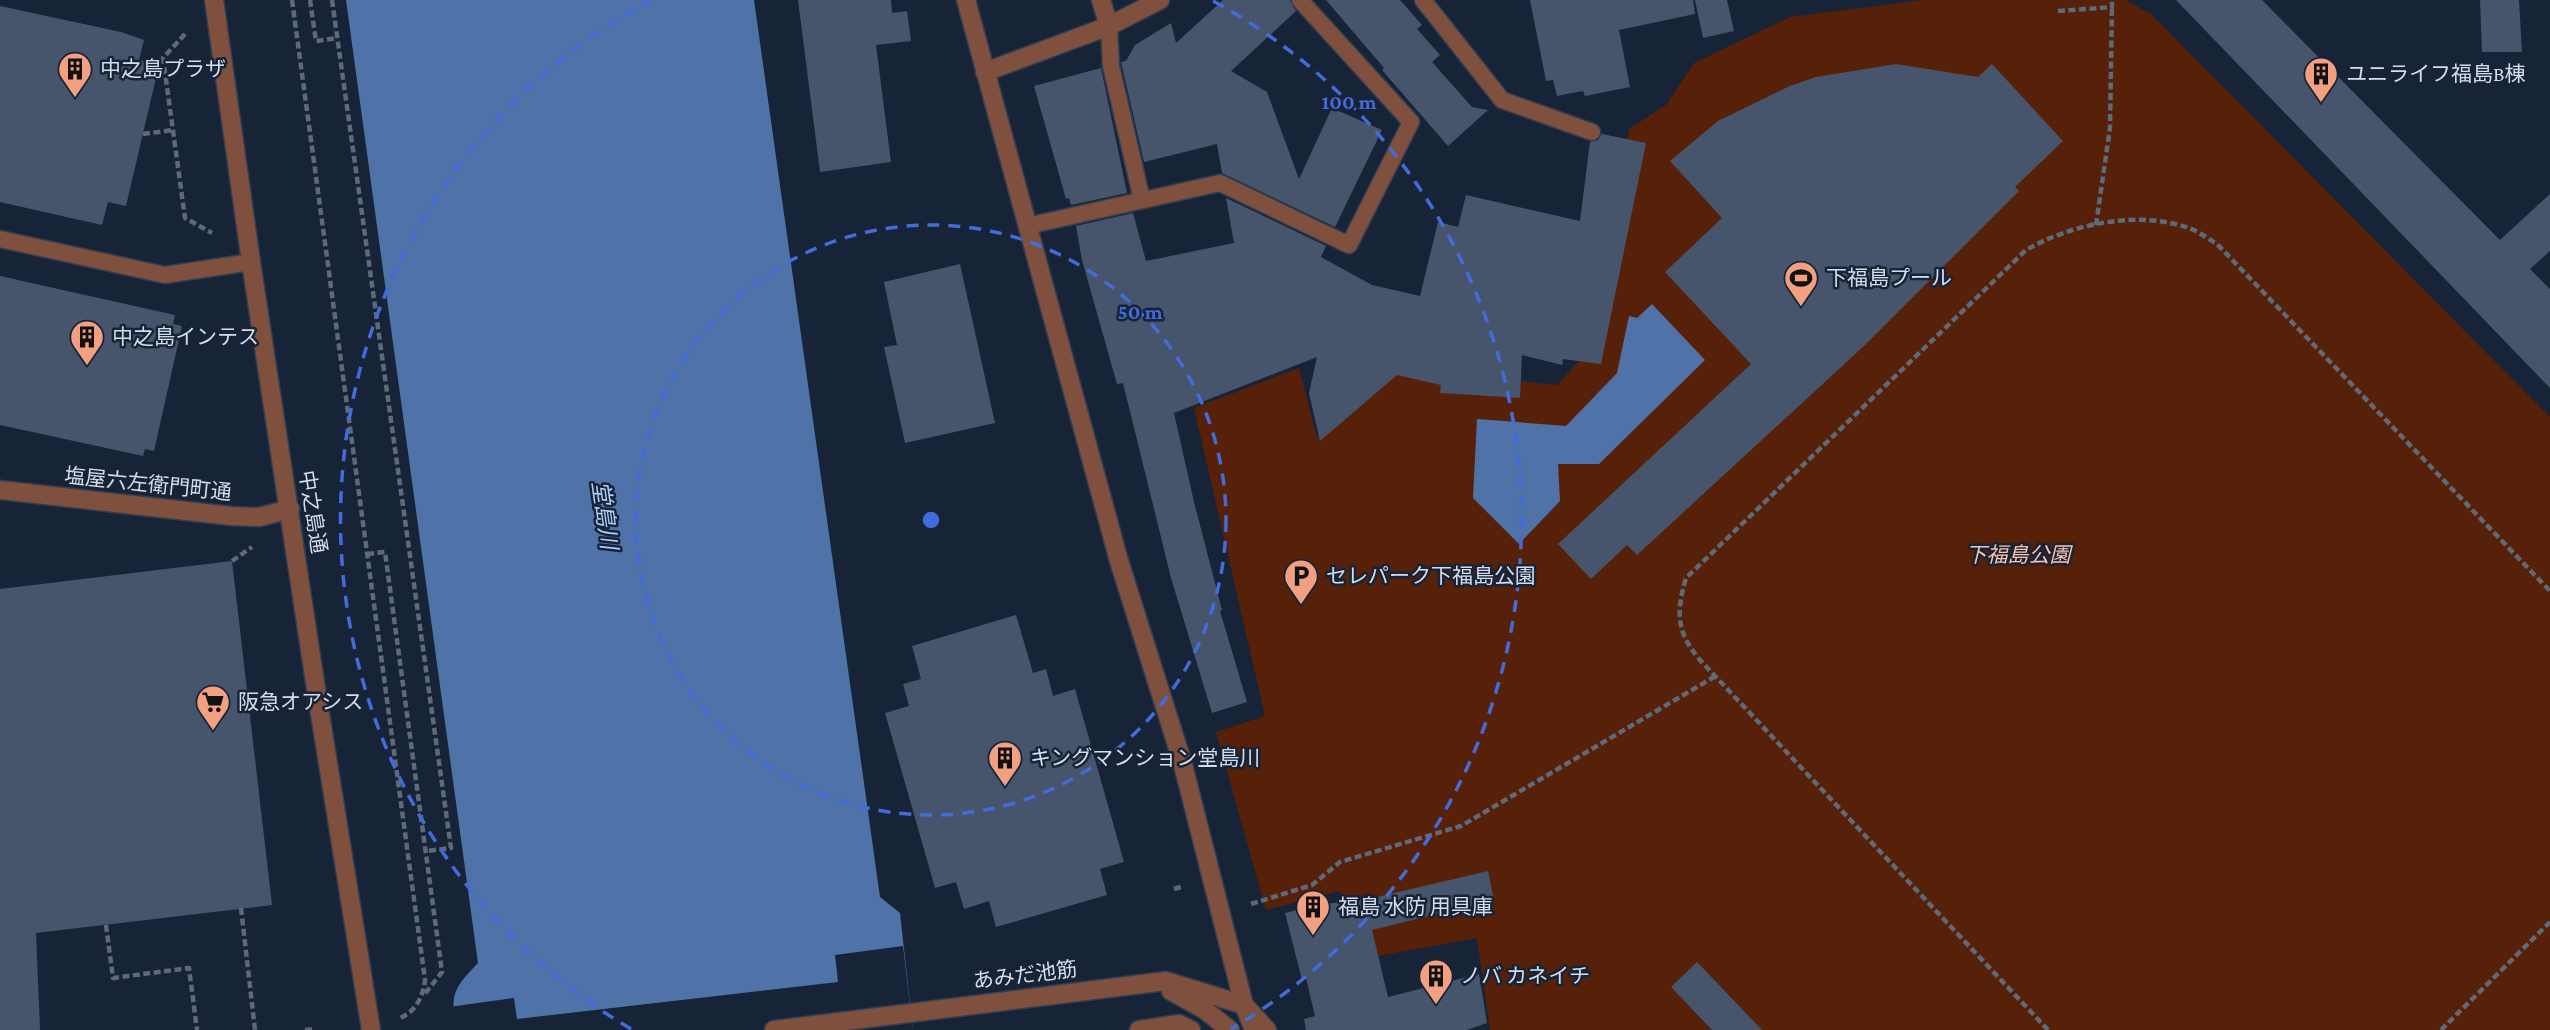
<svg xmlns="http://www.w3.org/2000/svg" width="2550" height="1030" font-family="'Crimson Pro','Noto Sans JP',serif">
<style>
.green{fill:#562108}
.water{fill:#4f72a8}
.pier{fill:#172437}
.building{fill:#46556b}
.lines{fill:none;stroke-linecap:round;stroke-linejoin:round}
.service-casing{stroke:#323e50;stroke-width:19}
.minor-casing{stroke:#323e50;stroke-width:21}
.tertiary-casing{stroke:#323e50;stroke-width:21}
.path{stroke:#5e697a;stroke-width:4.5;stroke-dasharray:7 3.5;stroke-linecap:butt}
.service{stroke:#7e503d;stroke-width:16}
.minor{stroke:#7e503d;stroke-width:18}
.tertiary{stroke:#7e503d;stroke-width:18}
.ring{fill:none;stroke:#426bdc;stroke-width:3.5;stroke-dasharray:12 9}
.labels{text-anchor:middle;stroke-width:5;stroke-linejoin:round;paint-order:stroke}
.poi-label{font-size:21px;fill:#d5ddeb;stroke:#172437;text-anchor:start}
.street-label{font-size:21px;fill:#d5ddeb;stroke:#172437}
.park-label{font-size:21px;font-style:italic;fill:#fcc3ab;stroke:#172437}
.water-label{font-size:23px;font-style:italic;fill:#afcefd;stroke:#172437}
.centre{fill:#426bdc;stroke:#172437;stroke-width:3.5}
.ring-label{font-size:21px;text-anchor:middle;font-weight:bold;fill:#426bdc;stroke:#172437;stroke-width:5;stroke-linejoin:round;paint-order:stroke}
</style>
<rect width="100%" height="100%" fill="#172437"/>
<path class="green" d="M1924 0H2126L2152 15 2550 417V1030H1490L1477 938 1366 958 1339 891 1266 910 1216 732 1265 716 1194 408 1299 368 1317 438 1400 369 1557 385 1590 349 1629 129 1666 105 1694 63 1790 17Z"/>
<path class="water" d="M346 0H754L880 897 900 913 913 1030H456C451 994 452 990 478 963Z
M1652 304 1705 360 1599 464H1558L1560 501 1519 544 1473 498 1477 419 1566 426 1617 373 1629 316 1637 318Z"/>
<path class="pier" d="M903 946 913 1030H452L449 1007 514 998 517 1019 838 982 835 955Z"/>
<path class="building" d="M798 0H891L892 13 907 11 911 41 876 45 891 162 820 172Z
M1223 0H1290L1296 11 1231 71 1267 92 1299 179 1332 108 1382 130 1335 227 1222 173 1217 144 1144 162 1121 62 1126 61 1135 45 1171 23 1176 43Z
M1326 0H1400L1422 25 1417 29 1440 55 1432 62 1472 107 1488 110 1448 146 1382 70 1384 68Z
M1530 0H1693L1695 14 1619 30 1630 87 1585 96 1583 91 1557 96 1553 80 1546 81Z
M1695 0H1727L1734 31 1703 38Z
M2176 0H2262L2500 240 2550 194V251L2530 269 2550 289V388Z
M2480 0H2519L2522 52H2482Z
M0 6 121 32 144 40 139 60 159 65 126 206 108 202 102 225 0 202Z
M1896 64 1978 77 1992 64 2063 141 2015 187 2019 191 1865 345 1637 555 1627 545 1591 579 1558 544 1751 364 1665 272 1722 218 1670 161 1718 121 1790 86 1816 77Z
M1101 68 1127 193 1071 205 1069 198 1066 199 1034 86Z
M1602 134 1646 143 1601 364 1563 359 1562 365 1522 355 1520 398 1440 393 1441 385 1397 375 1320 441 1309 393 1317 357 1174 413 1194 502 1222 610 1220 611 1247 702 1212 713 1171 578 1123 383 1117 384 1082 260 1076 226 1133 213 1146 261 1234 243 1226 198 1326 246 1321 257 1372 285 1420 296 1438 222 1458 227 1466 195 1580 221 1590 142 1598 140Z
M960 264 995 423 905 443 884 347 897 345 884 282Z
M0 276 175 315 173 324 182 326 154 451 145 449 143 456 0 425Z
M232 561 272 905 36 933 40 1030H0V589Z
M1016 615 1033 673 1046 669 1053 696 1075 689 1124 862 1100 869 1107 895 996 927 989 901 964 909 956 882 935 888 885 713 909 706 903 684 921 679 912 646Z
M1488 871 1494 900 1372 930 1388 997 1479 974 1487 1023 1467 1030H1306L1304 1019 1315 1016 1306 978 1302 980 1285 913 1327 902 1328 904 1373 896V898Z
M1697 962 1762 1030H1712L1671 987Z"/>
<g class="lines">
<g class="service-casing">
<path id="service" d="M1423 0 1502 100 1592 132
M1109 26 1111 66 1142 200
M1027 226 1220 183 1349 245 1411 122 1300 0
M0 239 165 275 251 262"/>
</g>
<g class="minor-casing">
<path id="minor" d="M1101 0 1109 26
M985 72 1109 26 1160 0
M0 490 231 516 259 517 290 509"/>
</g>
<g class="tertiary-casing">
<path id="tertiary" d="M214 0 251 262 316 689 371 1030
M966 0 1119 561 1182 761 1244 1005 1254 1030
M1171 991 1205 1010 1230 1030
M774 1030 1166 981 1244 1005 1267 1030
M1139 1030 1179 1024 1191 1030"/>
</g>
<path class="path" d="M292 0 425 980C423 997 416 1011 400 1018
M310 0 316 41 337 38
M332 0 451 848 426 851
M2058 11 2112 7V0
M185 34 163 58 185 218 212 233
M143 134 173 130
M2096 225 2110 128 2112 7
M367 554 385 552 442 972 424 995
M232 561 252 547
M1174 889 1184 886
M1251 904 1312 885 1340 862 1461 826 1714 677
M241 908 255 1030
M106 925 113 978 189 968 197 1030
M305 1030 313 1029
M2048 1030 1700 660C1676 632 1676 612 1686 578L2026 250C2073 223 2142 209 2194 230 2202 234 2210 240 2217 244L2550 591
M2441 1030 2550 922"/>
<use href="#service" class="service"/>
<use href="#minor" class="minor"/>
<use href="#tertiary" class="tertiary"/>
</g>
<g class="ring">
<circle cx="931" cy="520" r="295"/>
<path d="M631 1029A591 591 0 0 1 649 1M1213 1A591 591 0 0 1 1231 1029"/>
</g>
<defs>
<g id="building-pin" transform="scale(1.75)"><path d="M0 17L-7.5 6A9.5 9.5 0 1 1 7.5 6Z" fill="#f2a07f" stroke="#172437"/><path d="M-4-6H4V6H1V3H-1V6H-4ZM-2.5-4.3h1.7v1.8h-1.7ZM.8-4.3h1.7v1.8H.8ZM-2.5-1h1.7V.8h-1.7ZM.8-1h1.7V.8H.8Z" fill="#111"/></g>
<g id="stadium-pin" transform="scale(1.75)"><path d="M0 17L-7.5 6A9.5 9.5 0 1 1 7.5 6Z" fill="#f2a07f" stroke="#172437"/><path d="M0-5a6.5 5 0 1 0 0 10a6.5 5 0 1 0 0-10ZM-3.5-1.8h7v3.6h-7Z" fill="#111"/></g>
<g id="parking-pin" transform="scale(1.75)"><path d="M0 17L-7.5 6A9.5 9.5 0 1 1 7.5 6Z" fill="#f2a07f" stroke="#172437"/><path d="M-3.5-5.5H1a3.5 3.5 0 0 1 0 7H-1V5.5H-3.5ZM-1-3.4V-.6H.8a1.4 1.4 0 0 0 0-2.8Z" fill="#111"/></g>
<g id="supermarket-pin" transform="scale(1.75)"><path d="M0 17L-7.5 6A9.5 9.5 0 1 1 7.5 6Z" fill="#f2a07f" stroke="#172437"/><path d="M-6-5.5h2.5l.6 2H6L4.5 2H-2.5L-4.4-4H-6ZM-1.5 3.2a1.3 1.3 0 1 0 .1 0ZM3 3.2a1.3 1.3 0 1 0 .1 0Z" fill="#111"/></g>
</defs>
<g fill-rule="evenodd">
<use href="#building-pin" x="75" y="69"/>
<use href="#building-pin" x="2321" y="74"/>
<use href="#stadium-pin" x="1801" y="278"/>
<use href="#building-pin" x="87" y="337"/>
<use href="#parking-pin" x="1301" y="576"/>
<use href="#supermarket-pin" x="213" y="702"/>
<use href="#building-pin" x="1005" y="758"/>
<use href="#building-pin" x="1313" y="907"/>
<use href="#building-pin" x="1436" y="976"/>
</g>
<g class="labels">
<g class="poi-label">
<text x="100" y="76">中之島プラザ</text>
<text x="2346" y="81">ユニライフ福島B棟</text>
<text x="1826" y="285">下福島プール</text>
<text x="112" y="344">中之島インテス</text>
<text x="1326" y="583">セレパーク下福島公園</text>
<text x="238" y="709">阪急オアシス</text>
<text x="1030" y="765">キングマンション堂島川</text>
<text x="1338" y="914">福島 水防 用具庫</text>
<text x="1460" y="983">ノバ カネイチ</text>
</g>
<g class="street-label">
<text transform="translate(148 484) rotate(6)" y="7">塩屋六左衛門町通</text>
<text transform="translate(313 512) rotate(81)" y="7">中之島通</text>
<text transform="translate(1025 975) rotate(-7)" y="7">あみだ池筋</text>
</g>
<g class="park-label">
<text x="2018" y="562">下福島公園</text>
</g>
<g class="water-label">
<text transform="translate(605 515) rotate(82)" y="8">堂島川</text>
</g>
</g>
<circle cx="931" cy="520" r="10" class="centre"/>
<g class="ring-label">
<text x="1349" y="109">100 m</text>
<text x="1140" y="319">50 m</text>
</g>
</svg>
